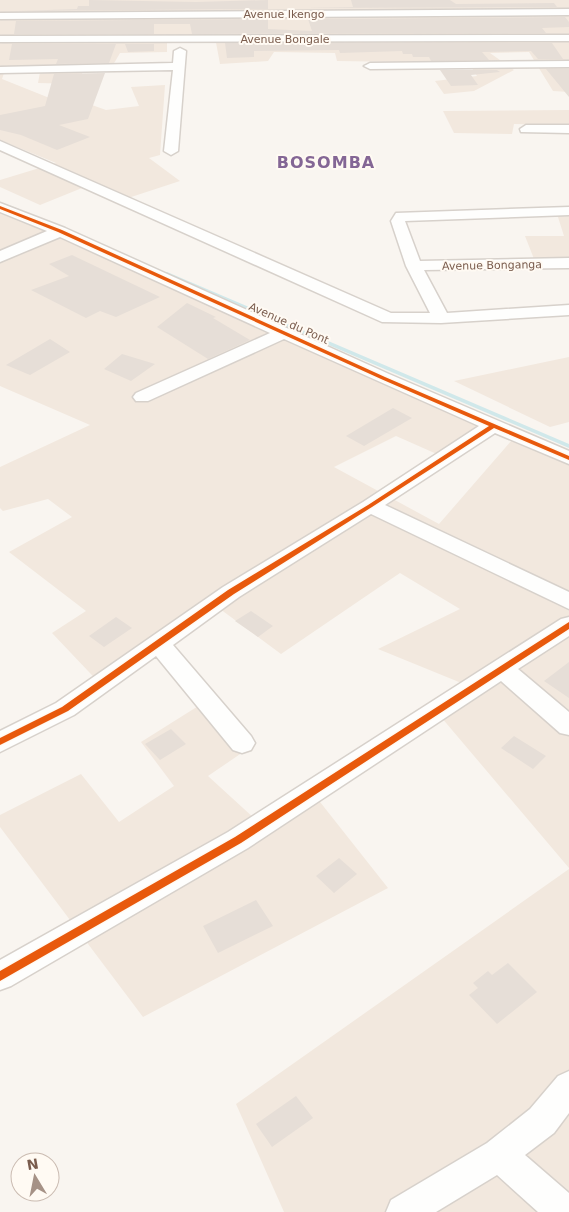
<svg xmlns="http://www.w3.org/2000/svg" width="569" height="1212" font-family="'DejaVu Sans',sans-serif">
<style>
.residential{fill:#f2e8de}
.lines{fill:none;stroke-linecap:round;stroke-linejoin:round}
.stream{fill:#d0e8ea;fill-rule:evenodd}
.building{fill:#e6ded7}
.street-casing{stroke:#d7d1cb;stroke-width:3}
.street{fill:#fefefd;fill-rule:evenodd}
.cycleway-casing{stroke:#fffaf3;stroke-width:3}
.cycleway{fill:#e8590c;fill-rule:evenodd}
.labels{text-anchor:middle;stroke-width:4;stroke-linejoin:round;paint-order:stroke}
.far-street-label{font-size:11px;fill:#7a5c4d;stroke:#fffaf3}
.far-district-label{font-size:16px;font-weight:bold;letter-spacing:1px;fill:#846695;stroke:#fffaf3}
</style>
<rect width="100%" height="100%" fill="#f9f5f0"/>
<path class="residential" d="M0 0H569V92L553 91 529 52 490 53 514 70 474 91 444 94 435 81 477 76 469 63 337 61 335 53 274 52 268 61 220 64 215 37H167V52L120 53 113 65 85 66 78 84 38 83 41 67 5 70 2 79 52 99H75L106 110 139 106 131 87 165 85 160 155 149 158 180 181 119 201 82 188 40 205 0 187V180L56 163 0 140Z
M569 110V125L514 124 512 134 454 133 443 111Z
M0 209 485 426 439 455 396 436 334 467 439 524 512 440 569 464V868L441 717 481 691 378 649 460 609 400 573 281 654 220 609 107 691 52 633 86 611 9 552 72 517 48 499 3 511 0 508V467L90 425 0 386Z
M557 214H569V263L536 264 525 236H564Z
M569 357V422L550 427 454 381Z
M211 698 252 746 208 776 255 819 309 788 388 888 143 1017 0 827V815L81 774 119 822 174 786 141 742Z
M569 869V1212H284L236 1104Z"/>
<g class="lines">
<path class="stream" d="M0 202 19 209V210L15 211 0 205Z
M163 272H167L569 444V448L163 274Z"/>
</g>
<path class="building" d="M89 0 196 2 268 0V9L18 11 77 9 78 6H89Z
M351 0H450L456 4 554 3 557 7 304 8 353 7Z
M565 17 569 22V27L542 28 546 33 192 34 190 24H154V34H14L16 21 268 19V29L312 31 308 19Z
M225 43H552L563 59H538L531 51 482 52 489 60 431 61 429 57H413L412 54H403L402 51 340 53 339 50 254 51V57L227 58Z
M12 44H116L109 63 56 64 58 59 9 60Z
M125 44H154V51L128 52Z
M546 69H569V97Z
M440 70H497L500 72 471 75 478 85 451 86Z
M105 73 88 119 59 125 90 137 57 150 21 135 0 130V115L45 106 54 74Z
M72 255 160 297 116 317 100 311 86 318 31 290 69 276 49 264Z
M187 303 216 317 213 318 250 340 208 359 157 327Z
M50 339 70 352 30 375 6 365Z
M122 354 155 364 131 381 104 369Z
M393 408 412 418 364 446 346 436Z
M251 611 273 626 258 637 235 621Z
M116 617 132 628 104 647 89 636Z
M569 662V698L544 681Z
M171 729 186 744 160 760 145 744Z
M514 736 546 756 533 769 501 748Z
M339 858 357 874 334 893 316 876Z
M256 900 273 926 218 953 203 926Z
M508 963 537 992 497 1024 469 995 478 988 473 983 488 971 492 975Z
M296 1096 313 1118 272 1147 256 1124Z"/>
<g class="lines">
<g class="street-casing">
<path id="street" d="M569 9V15L0 19V13Z
M569 35V41L0 42V36Z
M180 48 186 51 178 151 171 155 164 151 173 70 0 73V67L173 63 174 51Z
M569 61V67L370 69 364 66 370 63Z
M526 125H569V133L521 132 520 129Z
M0 141 391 313H430L406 266 391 221 396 213 569 207V215L405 221 420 261 569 258V268L424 270 447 313 569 305V315L441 323 382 322 0 150Z
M0 203 65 228 389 374 569 451V464L495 433 385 505 569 592V609L371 514 239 597 173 645 251 736 255 743 251 750 242 753 233 750 156 656 74 715 0 752V731L56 703 223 587 363 502 479 426 284 339 148 401H136L133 397 136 393 270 333 60 237 0 262V251L47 231 0 212Z
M569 617V636L518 669 569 712V735L560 733 501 681 248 848 11 986 0 990V960L228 832 561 619Z
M569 1071V1113L554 1133 525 1155 569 1193V1212H538L497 1175 436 1212H386L391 1200 487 1143 530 1109 558 1076Z"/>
</g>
<use href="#street" class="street"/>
<g class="cycleway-casing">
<path id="cycleway" d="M0 206 62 230 385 377 569 456V460L494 428 372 507 234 594 68 711 0 745V738L62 707 228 590 368 505 489 426 381 379 58 232 0 209Z
M569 622V629L241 843 0 981V971L235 837Z"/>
</g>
<use href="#cycleway" class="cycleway"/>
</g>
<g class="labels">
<g class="far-street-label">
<text x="284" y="18">Avenue Ikengo</text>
<text x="285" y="43">Avenue Bongale</text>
<text transform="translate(492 265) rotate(-1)" y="4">Avenue Bonganga</text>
<text transform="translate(289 323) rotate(24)" y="4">Avenue du Pont</text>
</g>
<g class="far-district-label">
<text x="326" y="168">BOSOMBA</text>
</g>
</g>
<g transform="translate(35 1177) rotate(350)"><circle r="24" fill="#fffaf3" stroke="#cabbb1"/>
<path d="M0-4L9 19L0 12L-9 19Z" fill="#a69286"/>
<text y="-8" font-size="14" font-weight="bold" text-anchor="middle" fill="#7a5c4d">N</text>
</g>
</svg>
